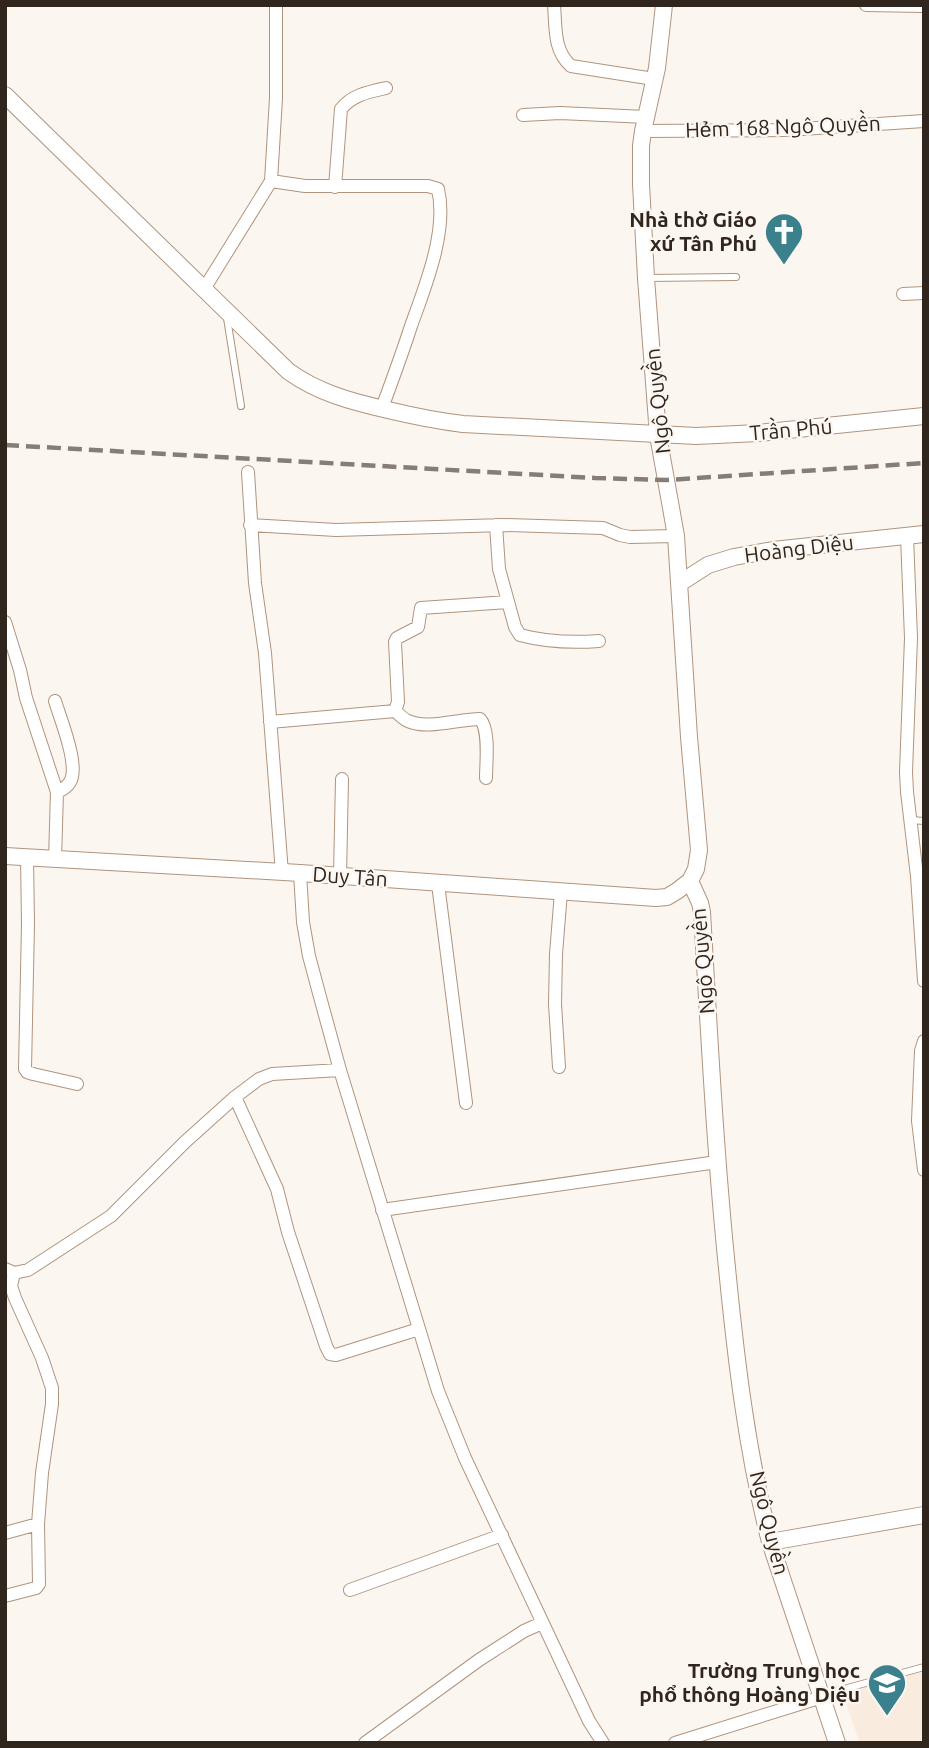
<svg xmlns="http://www.w3.org/2000/svg" width="929" height="1748" font-family="Ubuntu,sans-serif">
<style>
.built{fill:#faebdf}
.lines{fill:none;stroke-linecap:round;stroke-linejoin:round}
.service-casing{stroke:#b0947d;stroke-width:8}
.minor-casing{stroke:#b0947d;stroke-width:14}
.tertiary-casing{stroke:#b0947d;stroke-width:18}
.service{stroke:#fff;stroke-width:6}
.minor{stroke:#fff;stroke-width:12}
.tertiary{stroke:#fff;stroke-width:16}
.rail{stroke:#867d76;stroke-width:4.5;stroke-dasharray:14 7;stroke-linecap:butt}
.labels{text-anchor:middle;stroke-width:5;stroke-linejoin:round;paint-order:stroke}
.street-label{font-size:21px;fill:#31261d;stroke:#fcf6f1}
.poi-label{font-size:21px;font-weight:bold;fill:#31261d;stroke:#fcf6f1;text-anchor:end}
</style>
<rect width="100%" height="100%" fill="#fcf6f1"/>
<path class="built" d="M924 1671V1743H860L842 1692Z"/>
<g class="lines">
<g class="service-casing">
<path id="service" d="M647 278 736 277
M227 318 241 406
M911 820 924 821
M822 1695 924 1667"/>
</g>
<g class="minor-casing">
<path id="minor" d="M554 5C556 27 553 50 571 66L654 79
M866 5 924 6
M523 115 560 113 646 117
M643 131 786 130 924 121
M271 181 305 186H428L438 189C448 231 425 287 411 326 402 354 392 381 382 408
M335 187 341 109C352 95 368 92 386 88
M204 289 271 181 276 98V5
M903 294 924 293
M248 472 255 583 265 653 282 873
M250 525 336 530 504 525 603 528 620 535 630 537 676 536
M496 525 499 569 515 627 520 635C546 642 572 643 599 641
M907 536 911 638 906 772 907 792 917 876 924 981
M5 622 20 670 26 698 57 792 55 859
M55 701C60 718 80 766 70 782 67 787 62 790 57 792
M395 711C399 714 403 719 408 721 428 730 458 719 480 719 490 730 486 763 486 778
M270 722 395 711 398 702 395 642 397 638 418 627 421 608 508 602
M27 857 28 924 25 1069 27 1072 33 1074 77 1084
M300 873 303 922 309 956 320 997 340 1070 438 1391 465 1458 589 1721 603 1743
M340 876 342 779
M438 884 466 1103
M924 1041 921 1051 918 1121 924 1170
M559 1067 555 1004 556 954 561 892
M235 1097 277 1189 288 1232 326 1346 330 1354 336 1355 419 1329
M382 1210 717 1162
M5 1269 14 1273 28 1270 111 1216 185 1142 235 1097 259 1079 272 1074 340 1070
M5 1533 38 1524
M350 1590 502 1535
M5 1596 36 1588 39 1584 38 1524 42 1473 52 1404V1388L42 1358 15 1298 11 1286 14 1273
M365 1743 479 1660 524 1631 542 1623
M675 1743 822 1697"/>
</g>
<g class="tertiary-casing">
<path id="tertiary" d="M5 95 288 371C318 393 353 402 388 410 413 416 438 421 463 424L696 436 758 433 924 416
M680 583 708 565 734 557 773 550 924 534
M5 856 300 873 656 898 667 897 677 891 690 881 696 869 699 850 689 737 676 536 658 435 646 278 641 184V146L643 131 657 68 664 5
M690 881 700 903 702 912C709 1031 715 1150 727 1268 736 1360 747 1452 770 1542L837 1743
M770 1542 924 1515"/>
</g>
<use href="#service" class="service"/>
<use href="#minor" class="minor"/>
<use href="#tertiary" class="tertiary"/>
<path class="rail" d="M5 445 595 478 667 480 924 463"/>
</g>
<defs>
<g id="church-pin" transform="scale(2.0125)"><path d="M0 17L-7.5 6A9.5 9.5 0 1 1 7.5 6Z" fill="#3b808d" stroke="#fcf6f1"/><path d="M-1.2-6h2.4v3.5h3.3v2.4h-3.3V6h-2.4V-.1h-3.3v-2.4h3.3Z" fill="#fff"/></g>
<g id="school-pin" transform="scale(2.0125)"><path d="M0 17L-7.5 6A9.5 9.5 0 1 1 7.5 6Z" fill="#3b808d" stroke="#fcf6f1"/><path d="M0-5L7-2L0 1L-7-2ZM-4 1L0 2.5L4 1V4Q0 6-4 4Z" fill="#fff"/></g>
</defs>
<g fill-rule="evenodd">
<use href="#church-pin" x="784" y="232"/>
<use href="#school-pin" x="887" y="1683"/>
</g>
<g class="labels">
<g class="street-label">
<text transform="translate(783 127) rotate(-2)" y="7">Hẻm 168 Ngô Quyền</text>
<text transform="translate(658 401) rotate(-96)" y="7">Ngô Quyền</text>
<text transform="translate(791 430) rotate(-5)" y="7">Trần Phú</text>
<text transform="translate(799 549) rotate(-7)" y="7">Hoàng Diệu</text>
<text transform="translate(350 877) rotate(4)" y="7">Duy Tân</text>
<text transform="translate(703 961) rotate(-95)" y="7">Ngô Quyền</text>
<text transform="translate(769 1523) rotate(76)" y="7">Ngô Quyền</text>
</g>
<g class="poi-label">
<text x="757" y="227">Nhà thờ Giáo<tspan x="757" dy="24">xứ Tân Phú</tspan></text>
<text x="860" y="1678">Trường Trung học<tspan x="860" dy="24">phổ thông Hoàng Diệu</tspan></text>
</g>
</g>
<rect width="929" height="1748" fill="none" stroke="#31261d" stroke-width="14"/>
</svg>
